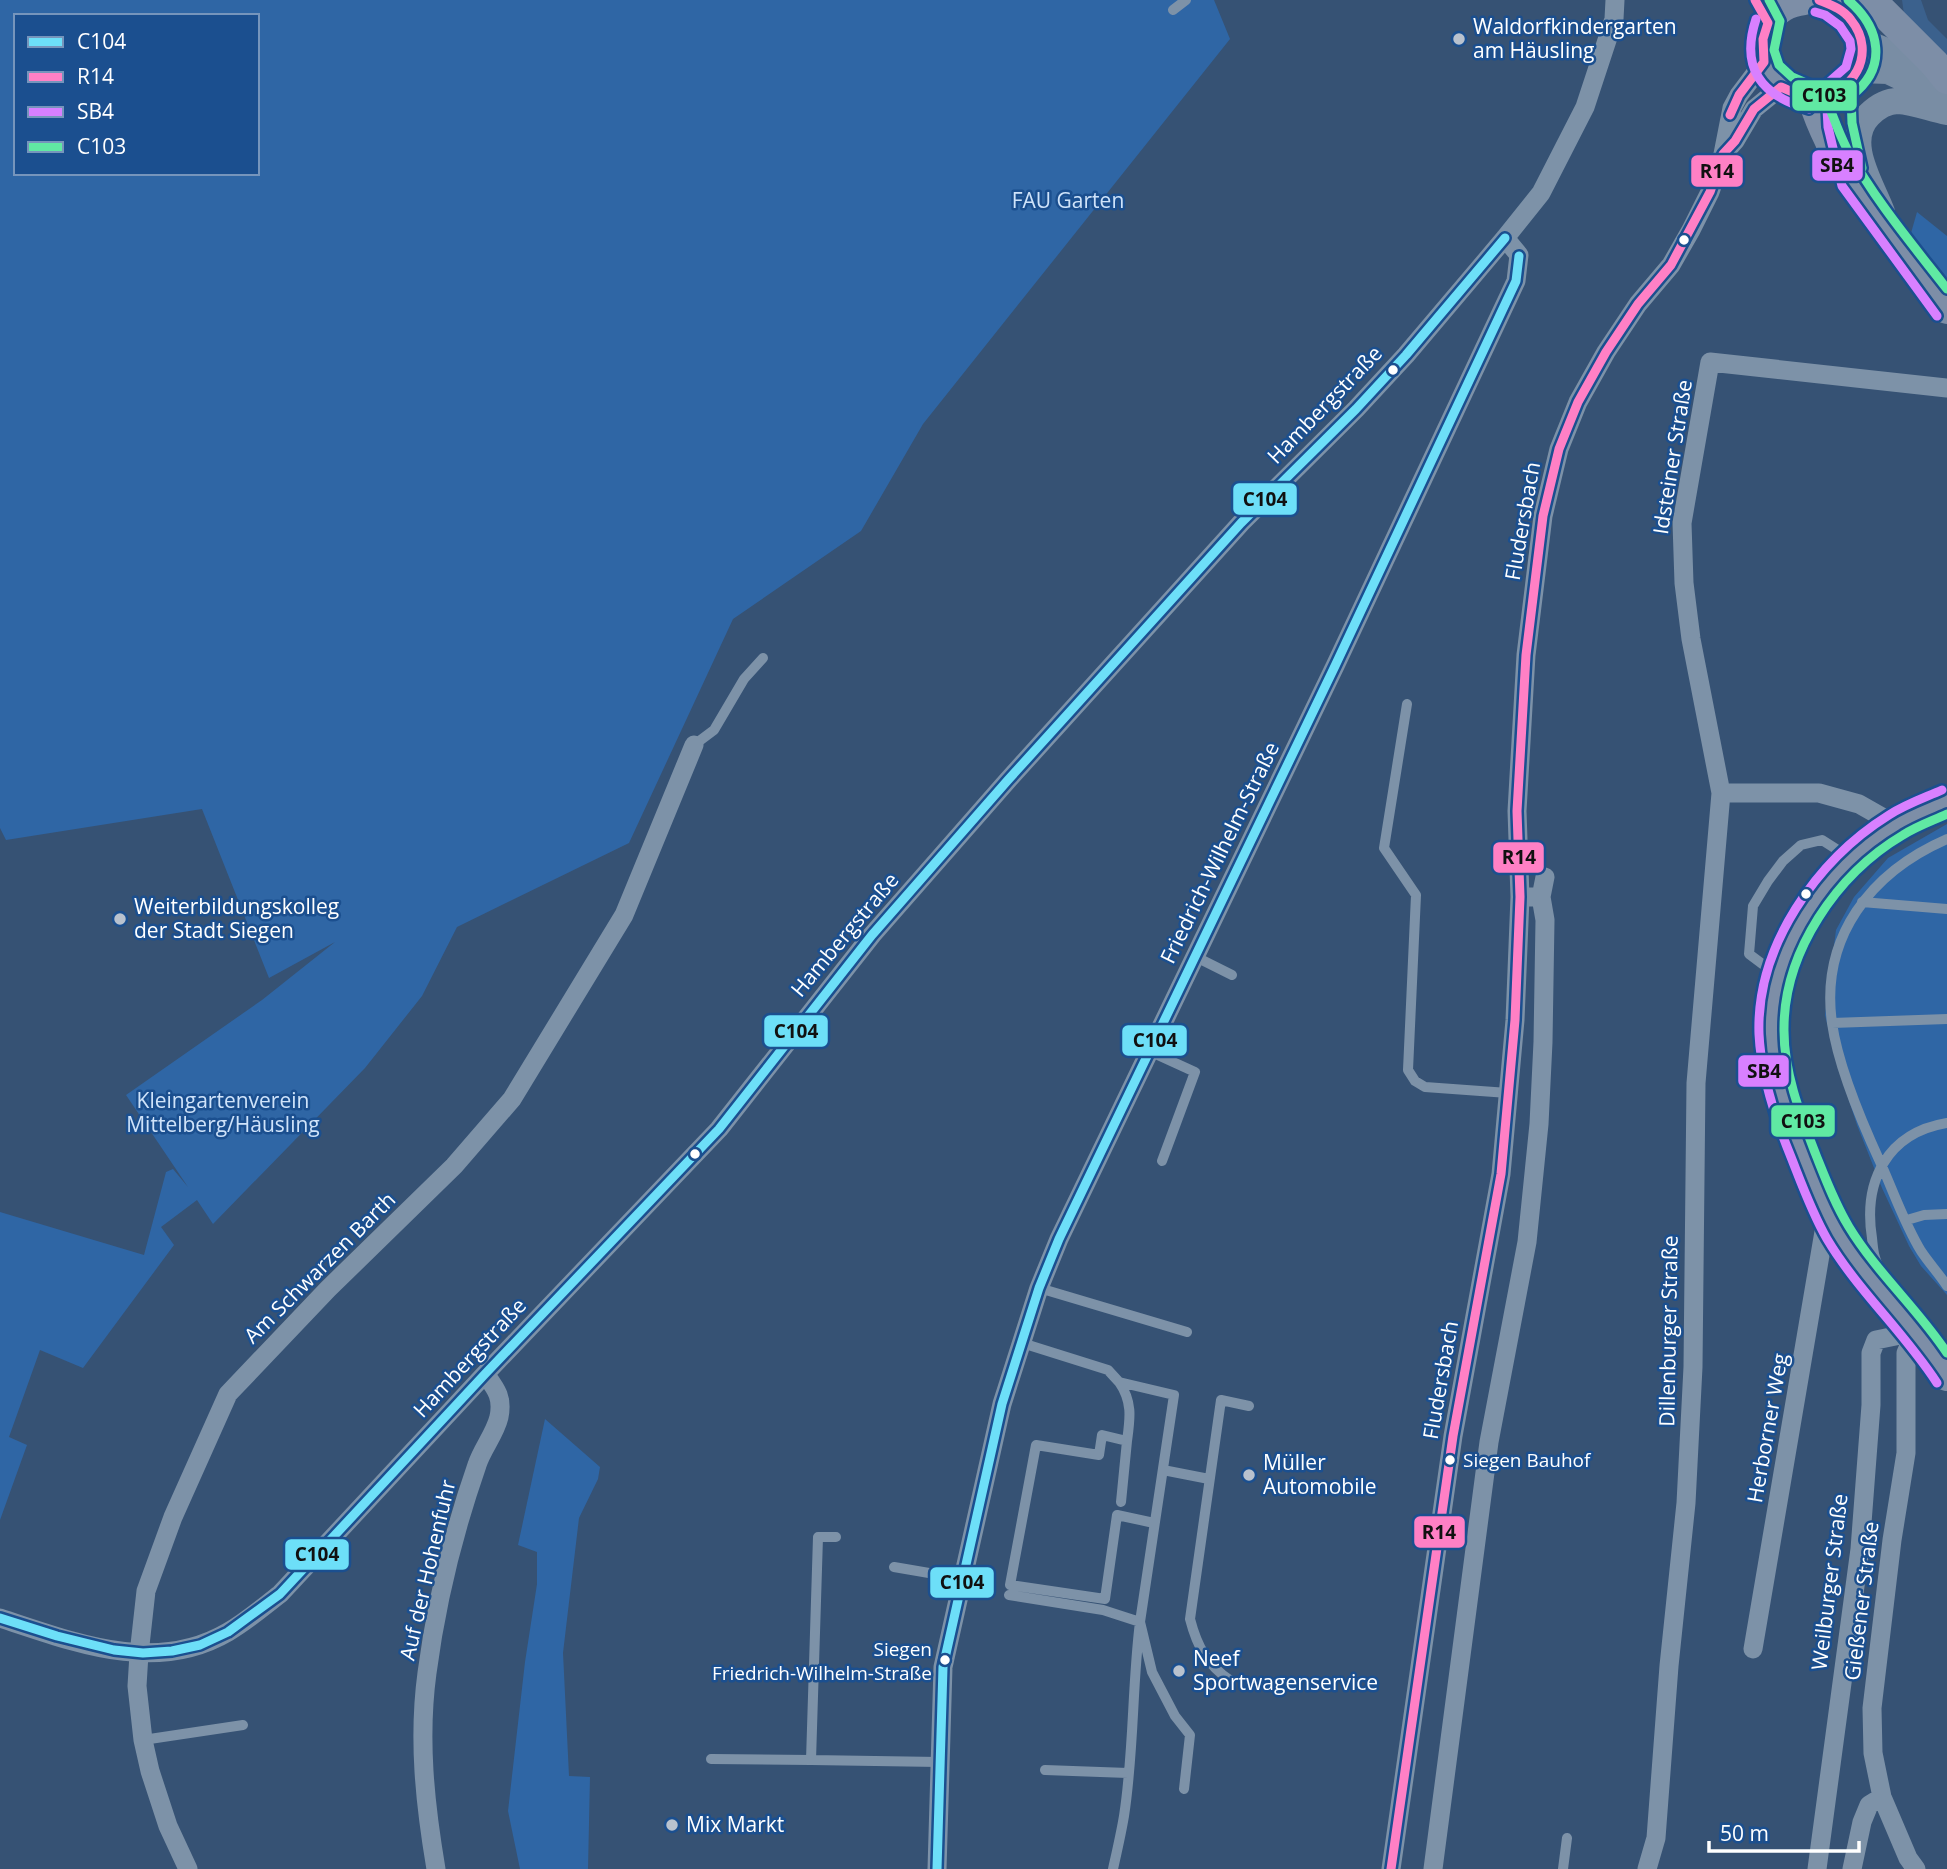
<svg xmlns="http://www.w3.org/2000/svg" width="1947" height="1869" font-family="'Open Sans',sans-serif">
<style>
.green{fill:#2f66a5;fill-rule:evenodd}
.water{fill:#3b618d}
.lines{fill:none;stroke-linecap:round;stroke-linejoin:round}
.service{stroke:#7d92a8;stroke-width:10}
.minor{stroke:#7d92a8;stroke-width:19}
.secondary{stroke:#798da4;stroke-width:26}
.primary{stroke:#7d8ea7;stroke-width:30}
.bus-1-casing{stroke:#1b4f8f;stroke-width:14}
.bus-2-casing{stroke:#1b4f8f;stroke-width:14}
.bus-3-casing{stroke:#1b4f8f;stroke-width:14}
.bus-4-casing{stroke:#1b4f8f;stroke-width:14}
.bus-1{stroke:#6ddff8;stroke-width:9}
.bus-2{stroke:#ff80c5;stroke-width:9}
.bus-3{stroke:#d880ff;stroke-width:9}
.bus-4{stroke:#60e9a3;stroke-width:9}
.poi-dot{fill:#b9c2ce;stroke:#1b4f8f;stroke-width:2.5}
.bus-dot{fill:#fff;stroke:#1b4f8f;stroke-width:2.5}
.labels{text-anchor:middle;stroke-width:5;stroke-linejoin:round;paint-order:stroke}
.bus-label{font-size:19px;fill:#fff;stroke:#1b4f8f;text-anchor:start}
.poi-label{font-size:21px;fill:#fff;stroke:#1b4f8f;text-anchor:start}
.park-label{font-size:21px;fill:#cfe3fa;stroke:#1b4f8f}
.street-label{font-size:21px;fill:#fff;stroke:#1b4f8f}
.line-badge{stroke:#1b4f8f;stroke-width:2.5}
.pale-badge-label{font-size:19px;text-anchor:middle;font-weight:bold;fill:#111}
</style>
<rect width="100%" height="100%" fill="#365274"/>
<path class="green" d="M0 0H1214L1230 39 923 424 861 531 733 619 629 843 457 927 422 996 365 1068 213 1224 197 1200 161 1227 174 1245 83 1368 40 1350 9 1437 27 1445 0 1520V1212L144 1255 166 1172 173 1169 188 1187 126 1095 262 1000 335 942 269 978 202 809 6 840 0 828ZM16 16H257V173H16Z
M1917 212 1947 236V280L1911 233Z
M1947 824V1295L1921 1266 1909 1246 1882 1188 1857 1125 1837 1064 1825 1015 1836 930 1854 897 1888 858Z
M545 1419 600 1467 598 1479 579 1518 563 1653 569 1776 590 1777 588 1869H520L508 1811 525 1662 537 1584V1552L518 1545Z"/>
<path class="water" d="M1902 0H1921L1928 20 1947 39V67L1906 28Z"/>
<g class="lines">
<path class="service" d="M1755 0 1767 21
M1173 10 1186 0
M1407 704 1384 848 1416 895 1408 1070 1415 1081 1425 1087 1508 1093
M694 745 714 730 744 679 763 658
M1947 839C1871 872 1820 937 1832 1023 1838 1066 1863 1125 1881 1164 1894 1193 1905 1225 1921 1251 1929 1263 1939 1274 1947 1286
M1862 902 1947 909
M1196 957 1232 975
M1777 975 1749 954 1753 906 1768 881 1783 861 1801 845 1822 840 1844 854 1851 855
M1832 1023 1947 1019
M1149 1051 1195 1072 1162 1161
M1907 1220 1924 1215 1947 1214
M1880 1269C1874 1260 1873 1249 1872 1238 1863 1181 1887 1133 1947 1123
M1039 1288 1187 1332
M1022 1343 1108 1370 1119 1382 1174 1395 1140 1622 1152 1672 1175 1716 1190 1735 1184 1789
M1119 1382C1133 1402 1130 1419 1127 1441L1102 1435 1099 1455 1036 1445 1010 1585 1105 1599 1117 1515 1154 1523
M1163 1470 1209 1479
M1121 1502 1127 1441
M836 1537H818L811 1760 939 1762
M894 1567 964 1579
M1009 1595 1103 1610 1140 1622C1132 1686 1134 1752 1124 1816 1121 1834 1117 1851 1113 1869
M1231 1681C1207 1665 1197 1646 1190 1619L1221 1400 1249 1406
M143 1740 243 1725
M711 1759 811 1760
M1045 1770 1128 1773
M1563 1869 1567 1838"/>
<path class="minor" d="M1726 151 1735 141 1754 109 1781 87
M1721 793H1819L1859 804 1896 825
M1541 897 1545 877
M1915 1332 1906 1353V1453L1892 1540 1872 1708 1873 1753 1882 1797 1908 1858 1916 1869
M0 1618C74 1642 155 1675 228 1632 247 1621 263 1607 280 1594L485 1374 719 1129 872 935 1008 780 1241 523 1356 409 1406 355 1505 238 1541 193 1585 107 1614 19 1615 0
M1753 1649 1827 1214
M188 1869 168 1826 150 1771 143 1740 137 1686 139 1654 146 1591 173 1517 228 1394 328 1289 454 1166 512 1099 624 915 694 745
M436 1869C425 1804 418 1739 427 1673 436 1604 454 1531 477 1465 482 1449 495 1434 499 1417 503 1397 496 1389 485 1374
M937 1869 943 1667 1002 1404 1039 1288 1059 1239 1335 666 1516 281 1519 255 1505 238
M1391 1869 1453 1436 1501 1174 1515 1020 1520 897 1517 811 1526 655 1543 516 1559 449 1578 402 1606 352 1638 304 1671 265 1691 230 1710 192 1723 154 1732 108 1739 95 1764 62
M1433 1869 1489 1442 1527 1242 1539 1124 1543 1042 1545 920 1541 897H1520
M1647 1869 1656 1838 1669 1666 1686 1503 1693 1367 1696 1083 1721 793 1691 639 1684 583 1682 523 1710 362 1947 388
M1817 1869 1860 1549 1871 1405V1353L1876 1340 1915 1332
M1852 1869 1862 1822 1869 1805 1882 1797"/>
<path class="secondary" d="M1862 41 1906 59 1947 98
M1859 70 1888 71 1930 91
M1882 212C1871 183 1843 141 1869 115 1877 107 1887 101 1898 101 1915 102 1931 109 1947 112"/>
<path class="primary" d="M1804 0C1729 9 1768 126 1836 91 1847 86 1858 75 1861 64 1868 33 1849 6 1819 0
M1871 0 1934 63 1947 79
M1812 97C1837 177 1897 243 1947 309
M1947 801C1930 809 1910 816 1894 826 1829 869 1779 936 1772 1016 1768 1059 1787 1115 1803 1155 1811 1174 1817 1195 1827 1214 1858 1274 1913 1318 1947 1376"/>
<g class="bus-1-casing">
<path id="bus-1" d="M0 1618 57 1636 114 1650 143 1653 172 1651 200 1645 228 1632 280 1594 485 1374 719 1129 872 935 1008 780 1241 523 1356 409 1406 355 1505 238
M937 1869 943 1667 1002 1404 1039 1288 1059 1239 1335 666 1516 281 1519 256"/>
</g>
<g class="bus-2-casing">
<path id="bus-2" d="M1730 115 1739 95 1764 62 1763 39 1768 23 1755 0
M1391 1869 1453 1436 1501 1174 1515 1020 1520 897 1517 811 1526 655 1543 516 1559 449 1578 402 1606 352 1638 304 1671 265 1710 192 1723 154 1735 141 1754 109 1781 87C1791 91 1801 97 1812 97 1853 97 1878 53 1851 20 1843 9 1831 5 1819 0"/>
</g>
<g class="bus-3-casing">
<path id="bus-3" d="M1815 12 1825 15 1840 26 1850 41 1851 49 1846 67 1829 82 1826 89 1828 127 1842 186 1937 316
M1756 19C1740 68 1761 96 1809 109
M1937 1383C1904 1332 1858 1291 1827 1239 1812 1213 1802 1185 1791 1157 1775 1118 1761 1076 1759 1034 1756 946 1817 860 1889 815 1906 804 1924 798 1942 790"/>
</g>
<g class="bus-4-casing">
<path id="bus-4" d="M1769 0 1780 21 1774 50 1779 65 1792 77 1822 90C1831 109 1837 130 1847 149 1874 199 1912 244 1947 289
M1848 0C1881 28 1888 68 1851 96L1852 123 1862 168
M1947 814C1932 821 1917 826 1903 835 1837 874 1783 952 1784 1031 1784 1074 1801 1116 1816 1155 1826 1180 1835 1204 1849 1227 1877 1273 1918 1309 1947 1353"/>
</g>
<use href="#bus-1" class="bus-1"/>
<use href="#bus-2" class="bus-2"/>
<use href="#bus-3" class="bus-3"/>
<use href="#bus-4" class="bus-4"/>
</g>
<g class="poi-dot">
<circle cx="1459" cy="39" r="7"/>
<circle cx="120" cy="919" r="7"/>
<circle cx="1249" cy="1475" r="7"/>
<circle cx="1179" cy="1671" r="7"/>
<circle cx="672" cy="1825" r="7"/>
</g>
<g class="bus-dot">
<circle cx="1684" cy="240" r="6"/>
<circle cx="1393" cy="370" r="6"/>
<circle cx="1806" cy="894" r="6"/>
<circle cx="695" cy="1154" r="6"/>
<circle cx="1450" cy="1460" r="6"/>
<circle cx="945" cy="1660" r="6"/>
</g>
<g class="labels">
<g class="bus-label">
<text x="1463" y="1467">Siegen Bauhof</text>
<text x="932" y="1656" text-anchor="end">Siegen<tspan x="932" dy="24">Friedrich-Wilhelm-Straße</tspan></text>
</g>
<g class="poi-label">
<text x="1473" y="34">Waldorfkindergarten<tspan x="1473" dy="24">am Häusling</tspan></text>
<text x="134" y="914">Weiterbildungskolleg<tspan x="134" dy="24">der Stadt Siegen</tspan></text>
<text x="1263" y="1470">Müller<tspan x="1263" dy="24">Automobile</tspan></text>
<text x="1193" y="1666">Neef<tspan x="1193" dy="24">Sportwagenservice</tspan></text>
<text x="686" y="1832">Mix Markt</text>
</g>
<g class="park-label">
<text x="1068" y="208">FAU Garten</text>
<text x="223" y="1108">Kleingartenverein<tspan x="223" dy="24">Mittelberg/Häusling</tspan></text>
</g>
<g class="street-label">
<text transform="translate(1325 405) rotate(-46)" y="7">Hambergstraße</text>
<text transform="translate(1673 457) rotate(-81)" y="7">Idsteiner Straße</text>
<text transform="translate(1523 521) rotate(-80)" y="7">Fludersbach</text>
<text transform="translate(1220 853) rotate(-64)" y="7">Friedrich-Wilhelm-Straße</text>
<text transform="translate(845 935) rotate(-50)" y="7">Hambergstraße</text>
<text transform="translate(320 1268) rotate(-45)" y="7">Am Schwarzen Barth</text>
<text transform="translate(1669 1331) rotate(-89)" y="7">Dillenburger Straße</text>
<text transform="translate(470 1358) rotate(-47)" y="7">Hambergstraße</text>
<text transform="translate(1441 1380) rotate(-80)" y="7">Fludersbach</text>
<text transform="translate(1768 1428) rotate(-80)" y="7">Herborner Weg</text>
<text transform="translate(428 1570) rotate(-77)" y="7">Auf der Hohenfuhr</text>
<text transform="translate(1830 1582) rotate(-83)" y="7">Weilburger Straße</text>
<text transform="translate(1862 1601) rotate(-83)" y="7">Gießener Straße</text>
</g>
</g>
<g class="line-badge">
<rect x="1791" y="79" width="67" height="33" rx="7" fill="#60e9a3"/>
<rect x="1811" y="149" width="53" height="33" rx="7" fill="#d880ff"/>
<rect x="1690" y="154" width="54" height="34" rx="7" fill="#ff80c5"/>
<rect x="1232" y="482" width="66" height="34" rx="7" fill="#6ddff8"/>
<rect x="1492" y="841" width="53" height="33" rx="7" fill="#ff80c5"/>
<rect x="763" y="1014" width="66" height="34" rx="7" fill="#6ddff8"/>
<rect x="1121" y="1024" width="67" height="33" rx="7" fill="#6ddff8"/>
<rect x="1737" y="1054" width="53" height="34" rx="7" fill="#d880ff"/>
<rect x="1770" y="1104" width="66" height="34" rx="7" fill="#60e9a3"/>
<rect x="1413" y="1515" width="53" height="34" rx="7" fill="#ff80c5"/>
<rect x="284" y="1538" width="66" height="33" rx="7" fill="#6ddff8"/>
<rect x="929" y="1566" width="66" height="33" rx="7" fill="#6ddff8"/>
</g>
<g class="pale-badge-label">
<text x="1824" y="102">C103</text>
<text x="1837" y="172">SB4</text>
<text x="1717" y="178">R14</text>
<text x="1265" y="506">C104</text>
<text x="1519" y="864">R14</text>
<text x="796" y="1038">C104</text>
<text x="1155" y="1047">C104</text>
<text x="1764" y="1078">SB4</text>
<text x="1803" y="1128">C103</text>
<text x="1439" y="1539">R14</text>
<text x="317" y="1561">C104</text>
<text x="962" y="1589">C104</text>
</g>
<rect x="14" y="14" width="245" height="161" fill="#1b4f8f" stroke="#7695bc" stroke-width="2"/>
<rect x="28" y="37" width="35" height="10" fill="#6ddff8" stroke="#7695bc" stroke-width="2"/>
<text x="77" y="49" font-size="21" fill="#ffffff">C104</text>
<rect x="28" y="72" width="35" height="10" fill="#ff80c5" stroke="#7695bc" stroke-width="2"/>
<text x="77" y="84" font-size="21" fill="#ffffff">R14</text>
<rect x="28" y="107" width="35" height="10" fill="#d880ff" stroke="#7695bc" stroke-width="2"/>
<text x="77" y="119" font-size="21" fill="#ffffff">SB4</text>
<rect x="28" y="142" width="35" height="10" fill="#60e9a3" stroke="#7695bc" stroke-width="2"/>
<text x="77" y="154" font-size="21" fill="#ffffff">C103</text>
<path d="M1709 1841v10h150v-10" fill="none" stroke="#ffffff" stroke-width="3.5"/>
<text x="1720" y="1841" font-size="21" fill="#ffffff" stroke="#1b4f8f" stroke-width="5" paint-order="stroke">50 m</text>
</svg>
